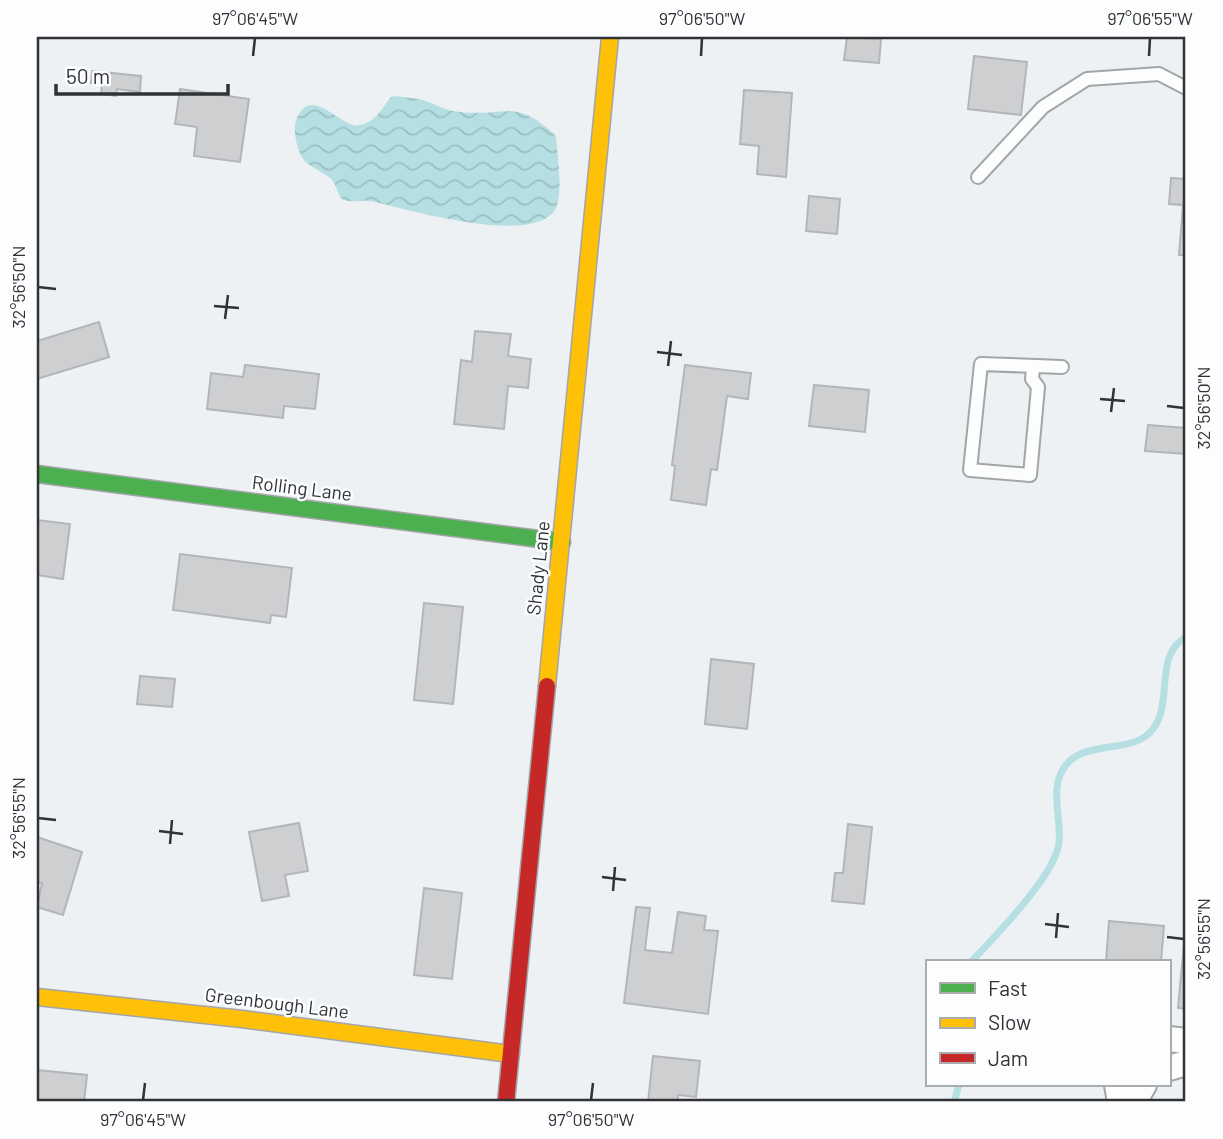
<svg xmlns="http://www.w3.org/2000/svg" width="1223" height="1139" font-family="Barlow,sans-serif">
<style>
.water{fill:url(#water-waves)}
.lines{fill:none;stroke-linecap:round;stroke-linejoin:round}
.stream{stroke:#b5dfe2;stroke-width:7}
.building{fill:#cdcfd1;stroke:#b3b5b8;stroke-width:2}
.lane-casing{stroke:#a3a5a8;stroke-width:16}
.street-casing{stroke:#a3a5a8;stroke-width:28}
.fast-casing{stroke:#a3a5a8;stroke-width:19}
.slow-casing{stroke:#a3a5a8;stroke-width:19}
.jam-casing{stroke:#a3a5a8;stroke-width:19}
.lane{stroke:#fcfdfd;stroke-width:12}
.street{stroke:#fcfdfd;stroke-width:24}
.fast{stroke:#4caf50;stroke-width:16}
.slow{stroke:#ffc107;stroke-width:16}
.jam{stroke:#c62828;stroke-width:16}
.ticks{fill:none;stroke:#303234;stroke-width:2.5}
.labels{text-anchor:middle;stroke-width:5;stroke-linejoin:round;paint-order:stroke}
.street-label{font-size:19px;fill:#303234;stroke:#fcfdff}
.neatline{fill:none;stroke:#303234;stroke-width:2.5}
.ticks-label{font-size:18px;text-anchor:middle;fill:#303234}
</style>
<defs>
<pattern id="water-waves" width="16" height="10" patternUnits="userSpaceOnUse" patternTransform="scale(1.75)"><rect width="16" height="10" fill="#b5dfe2"/><path d="M0 5q4-4 8 0t8 0" fill="none" stroke="#9cc0c2"/></pattern>
</defs>
<rect width="100%" height="100%" fill="#eef1f4"/>
<path class="water" d="M397 96C407 98 420 98 429 102 440 107 448 111 460 112 506 117 516 97 556 136 557 153 564 195 555 210 531 246 411 210 375 202 364 199 354 203 343 200 336 194 338 185 330 178 312 164 301 167 296 140 294 131 294 121 299 114 314 87 343 130 360 125 377 121 381 109 391 97Z"/>
<g class="lines">
<path class="stream" d="M971 962C994 937 1055 876 1059 843 1062 818 1048 787 1066 765 1086 739 1134 755 1153 729 1174 701 1153 656 1186 637
M954 1102 959 1085"/>
</g>
<path class="building" d="M847 37 881 39 879 63 844 60Z
M974 56 1027 62 1021 115 968 109Z
M92 71 141 76 140 92 117 89 116 96 101 94 102 84 91 83Z
M180 89 249 99 240 162 194 156 197 127 175 124Z
M744 90 792 93 786 177 757 174 759 146 740 144Z
M1171 178 1186 179V255H1179L1183 205 1169 204Z
M809 196 840 199 837 234 806 231Z
M99 322 109 357 37 379V341Z
M475 331 511 334 508 356 531 359 528 388 508 386 504 429 454 424 461 360 472 362Z
M245 365 319 374 315 409 284 406 283 418 207 409 211 373 243 377Z
M685 365 751 373 748 399 727 396 717 470 711 469 706 505 671 500 675 466 672 465Z
M814 385 869 390 865 432 809 426Z
M1148 425 1186 428V454L1145 451Z
M37 520 70 524 63 579 37 575Z
M180 554 292 568 286 617 271 615 270 623 173 610Z
M424 603 463 607 453 704 414 700Z
M711 659 754 664 747 729 705 724Z
M140 676 175 679 172 707 137 704Z
M299 823 308 871 285 875 289 896 262 901 249 832Z
M848 824 872 827 864 904 832 901 835 873H843Z
M37 837 82 852 63 915 37 907 42 883 37 882Z
M424 888 462 893 452 979 414 975Z
M636 907 650 908 645 950 672 953 678 912 706 916 704 930 718 931 708 1014 624 1003Z
M1109 921 1164 926 1161 962H1106Z
M1185 934H1186V1009L1178 1008Z
M653 1056 700 1061 696 1097 678 1095V1102H648Z
M37 1070 87 1075 84 1102H37Z"/>
<g class="lines">
<g class="lane-casing">
<path id="lane" d="M978 177 1043 107 1087 79 1159 74 1186 88
M1033 368 1032 379 1038 387 1030 475 970 470 981 364 1062 367"/>
</g>
<g class="street-casing">
<path id="street" d="M1169 1039 1186 1041
M1169 1068 1186 1063
M1117 1085 1120 1102
M1134 1102 1144 1085"/>
</g>
<g class="fast-casing">
<path id="fast" d="M37 474 562 542"/>
</g>
<g class="slow-casing">
<path id="slow" d="M547 686 610 37
M37 997 242 1019 511 1054"/>
</g>
<g class="jam-casing">
<path id="jam" d="M506 1102 547 686"/>
</g>
<use href="#lane" class="lane"/>
<use href="#street" class="street"/>
<use href="#fast" class="fast"/>
<use href="#slow" class="slow"/>
<use href="#jam" class="jam"/>
</g>
<path class="ticks" d="M253 56 255 38M701 56 702 38M1149 56 1150 38M38 287 56 289M214 306 239 308M225 319 228 295M657 352 682 355M668 366 671 341M1100 399 1125 401M1167 406 1184 408M1111 412 1114 388M38 818 56 820M159 831 183 834M170 844 172 820M602 877 626 880M613 891 615 867M1045 924 1069 927M1167 937 1184 939M1056 938 1058 913M143 1100 145 1083M591 1100 593 1083"/>
<g class="labels">
<g class="street-label">
<text transform="translate(302 488) rotate(7)" y="7">Rolling Lane</text>
<text transform="translate(538 568) rotate(-84)" y="7">Shady Lane</text>
<text transform="translate(277 1003) rotate(7)" y="7">Greenbough Lane</text>
</g>
</g>
<rect width="1223" height="1139" fill="none" stroke="#fcfdff" stroke-width="77"/>
<rect x="926" y="960" width="245" height="126" fill="#fcfdff" stroke="#aaacae" stroke-width="2"/>
<rect x="940" y="983" width="35" height="10" fill="#4caf50" stroke="#aaacae" stroke-width="2"/>
<text x="988" y="996" font-size="21" fill="#303234">Fast</text>
<rect x="940" y="1018" width="35" height="10" fill="#ffc107" stroke="#aaacae" stroke-width="2"/>
<text x="988" y="1030" font-size="21" fill="#303234">Slow</text>
<rect x="940" y="1053" width="35" height="10" fill="#c62828" stroke="#aaacae" stroke-width="2"/>
<text x="988" y="1066" font-size="21" fill="#303234">Jam</text>
<path d="M56 84v10h172v-10" fill="none" stroke="#303234" stroke-width="3.5"/>
<text x="66" y="84" font-size="21" fill="#303234" stroke="#fcfdff" stroke-width="5" paint-order="stroke">50 m</text>
<rect x="38" y="38" width="1146" height="1062" class="neatline"/>
<g class="ticks-label">
<text x="255" y="25">97°06'45"W</text>
<text x="702" y="25">97°06'50"W</text>
<text x="1150" y="25">97°06'55"W</text>
<text transform="translate(19 287) rotate(-90)" y="6">32°56'50"N</text>
<text transform="translate(1204 408) rotate(-90)" y="6">32°56'50"N</text>
<text transform="translate(19 818) rotate(-90)" y="6">32°56'55"N</text>
<text transform="translate(1204 939) rotate(-90)" y="6">32°56'55"N</text>
<text x="143" y="1126">97°06'45"W</text>
<text x="591" y="1126">97°06'50"W</text>
</g>
</svg>
